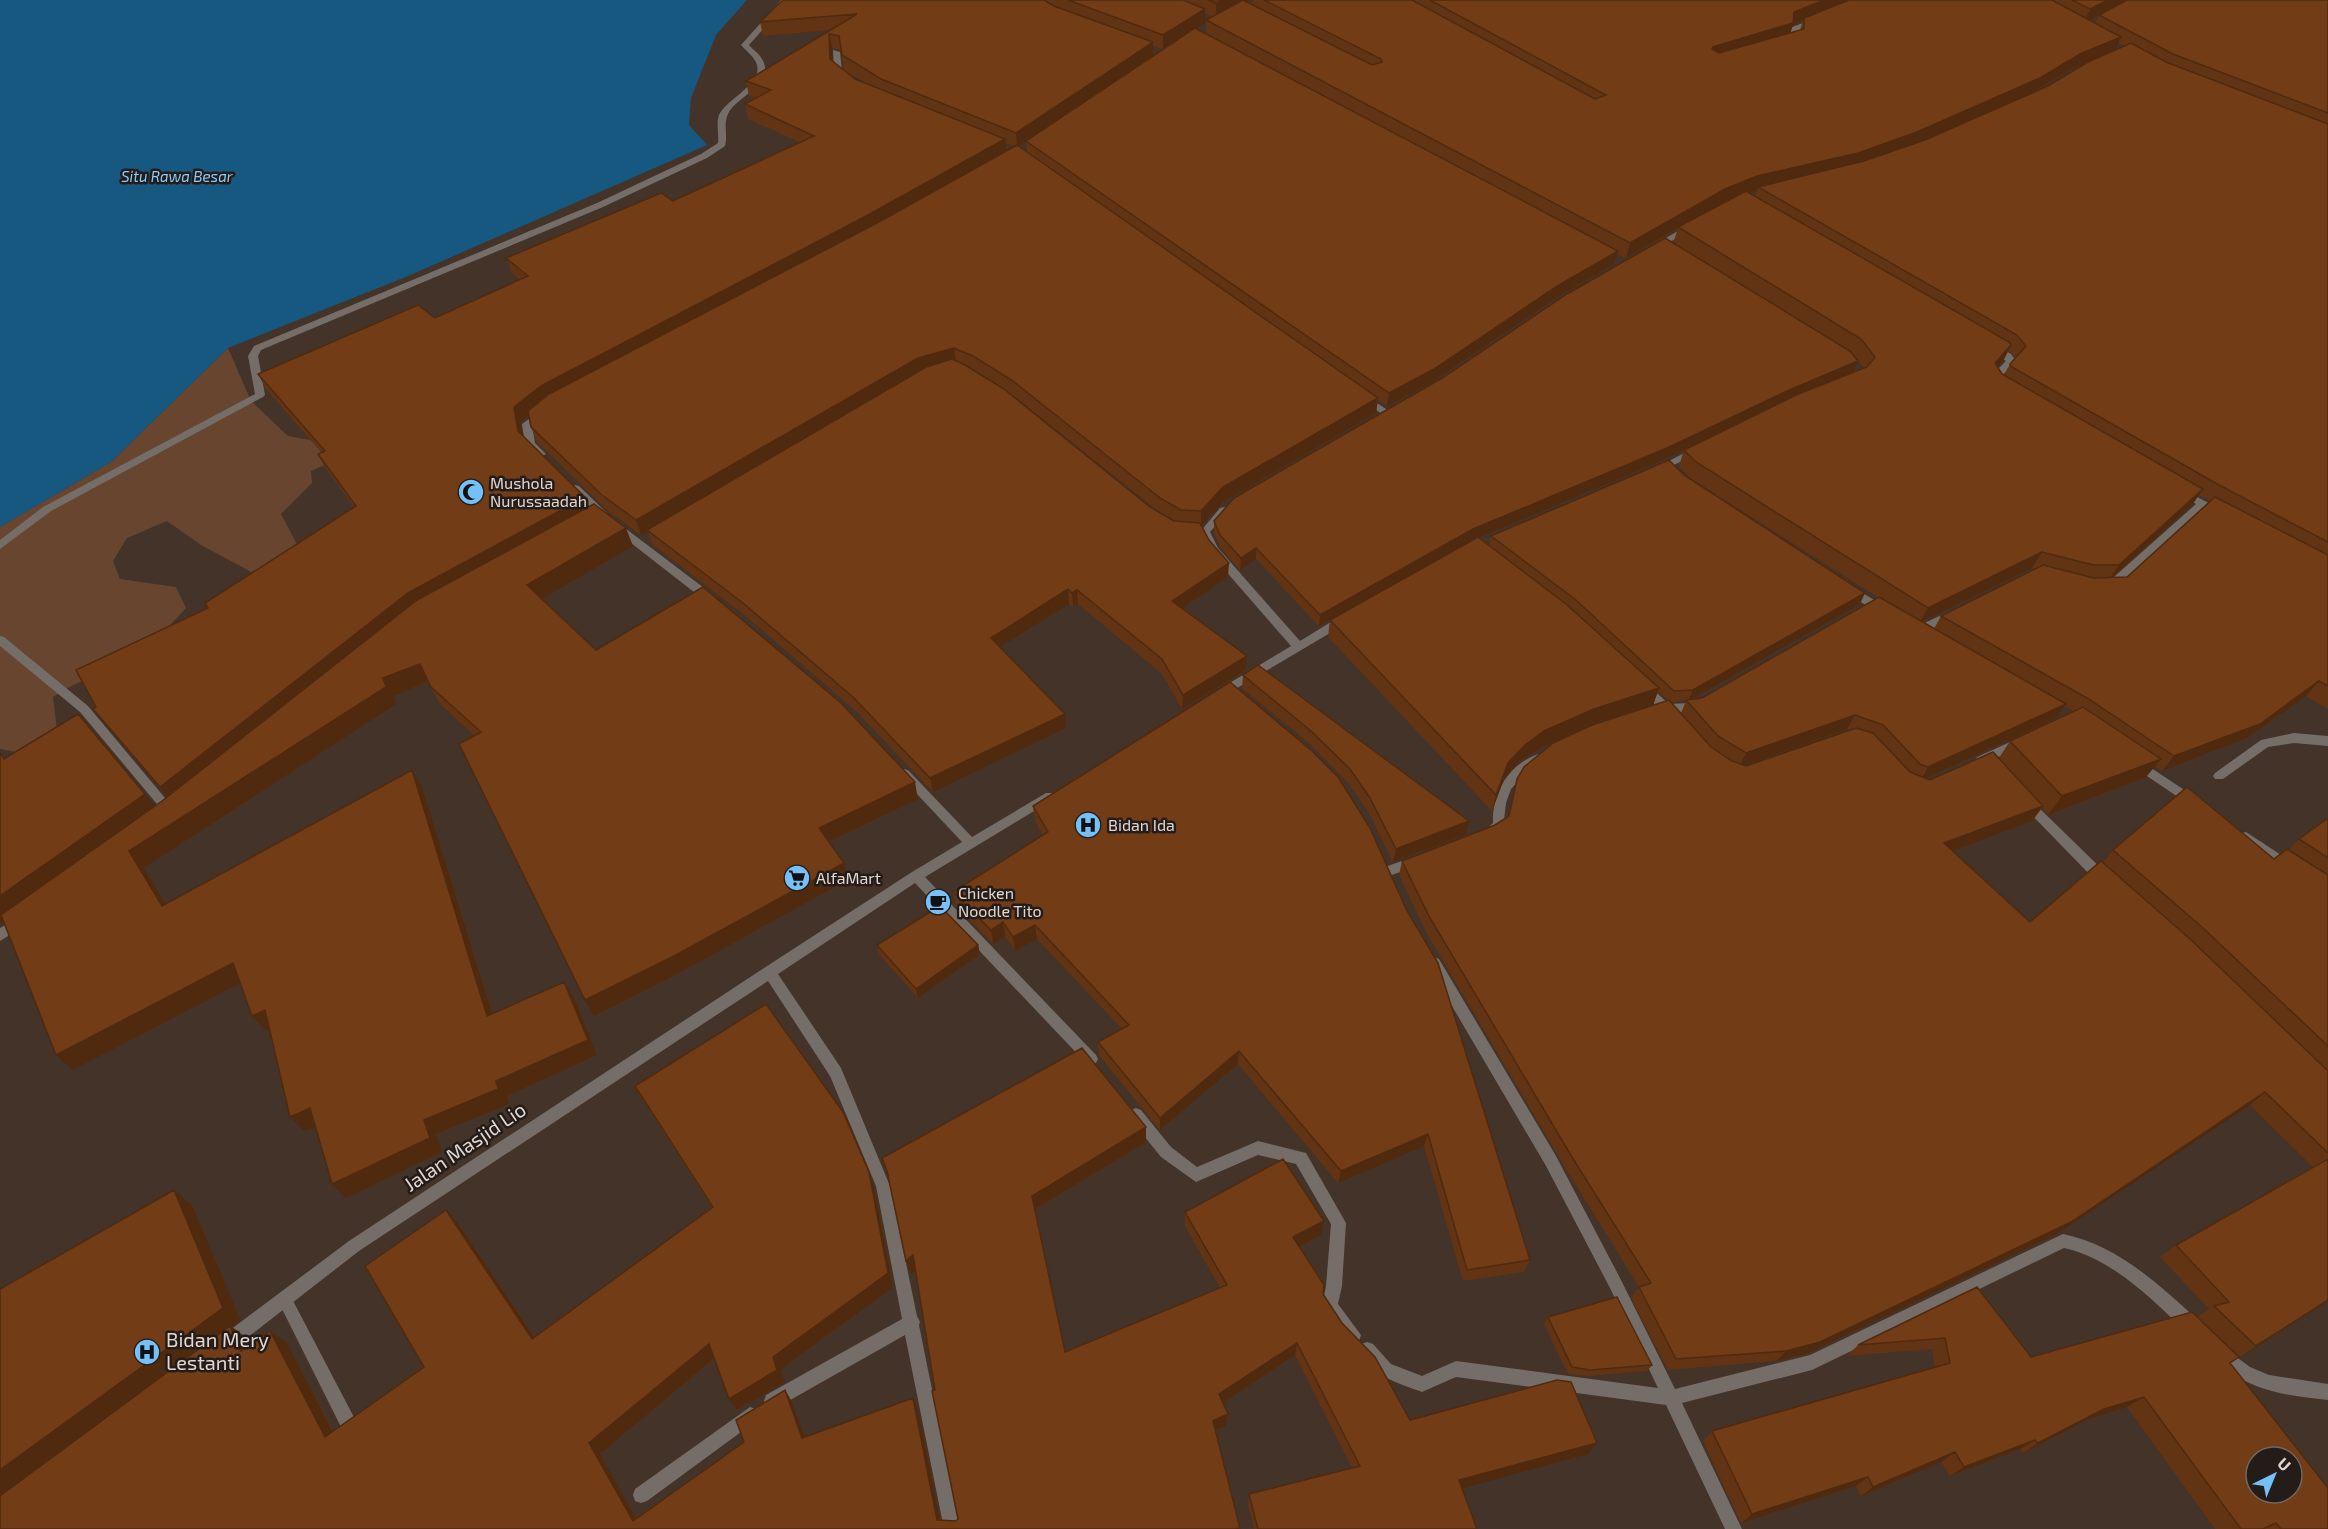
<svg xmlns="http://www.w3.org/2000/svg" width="2328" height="1529" font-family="'Exo 2',sans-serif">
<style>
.green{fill:#68452f}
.water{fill:#175880}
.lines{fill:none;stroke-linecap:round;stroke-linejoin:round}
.service{fill:#756d68;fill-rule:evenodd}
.minor{fill:#756d68;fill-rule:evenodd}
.wall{fill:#623413;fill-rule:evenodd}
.shaded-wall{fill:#502a0f}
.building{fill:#723c16;stroke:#502a0f;stroke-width:1.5;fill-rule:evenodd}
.labels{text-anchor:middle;stroke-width:5;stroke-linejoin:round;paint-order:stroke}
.far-water-label{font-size:15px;font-style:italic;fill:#87cafb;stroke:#241c18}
.poi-label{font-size:16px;fill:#e1d6d0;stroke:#241c18;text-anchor:start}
.near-street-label{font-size:20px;fill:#e1d6d0;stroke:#241c18}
.near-poi-label{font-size:20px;fill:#e1d6d0;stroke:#241c18;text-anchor:start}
</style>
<rect width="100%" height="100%" fill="#433329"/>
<path class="green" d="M228 348 251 401 288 436 310 440 347 438 333 461 311 471 312 483 281 514 300 550 257 575 201 545 167 521 127 538 113 561 120 579 176 587 186 608C166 631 140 653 112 667 92 677 72 684 53 697L58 738 27 754 0 749V527L111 462Z"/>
<path class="water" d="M0 0H747L716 35 691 98 689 125 707 145 408 276 228 348 111 462 0 527Z"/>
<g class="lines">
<path class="service" d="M285 1292 290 1295 357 1423 359 1429 357 1435 351 1437 345 1435 280 1305 277 1300 280 1295Z"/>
<path class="minor" d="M781 0H789L749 45C753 50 759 53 762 59 777 84 736 96 728 114 723 124 728 136 725 146L707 158 603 207 261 350 258 356 265 395 263 397 51 511 0 549V540L43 507 255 394 248 356 254 346 597 203 701 154 718 143C719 134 716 123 719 115 727 98 770 81 754 59 751 54 745 50 741 45Z
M1813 19 1820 21 1797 31 1798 42 1784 44V40L1791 39 1790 28Z
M833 50 840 52 842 71 848 75V79H842L834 72Z
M1688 225 1692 228 1691 230 1656 250 1649 248Z
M1992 343 2011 354 2016 361 2001 377 1998 385 1995 386 1990 383 1993 374 2006 361 1989 348V344Z
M1365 395 1389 411V415H1383L1362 400 1360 398Z
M543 409 548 412 546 414 532 425 535 443 546 454 541 457C526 451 524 439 522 424Z
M1694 448 1699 451 1698 453 1672 466H1664L1663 464Z
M575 485 579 486 607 513 608 515 607 517H599L571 490 570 488 571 486Z
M2184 490 2222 510 2223 512 2222 514H2214L2204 509 2114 590H2106L2105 587 2106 584 2196 504 2180 495 2179 493Z
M1224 507 1229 510 1210 532 1218 548 1300 641 1339 617H1347L1349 620 1347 623 1222 697 1218 696 1216 693 1218 690 1291 646 1210 553 1200 532 1220 508Z
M617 522 716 597 717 600 716 603H708L613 529 612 526Z
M1849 585 1886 607 1888 610 1886 613H1878L1845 592 1844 589 1845 586Z
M1952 610 1958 614 1956 617 1922 634H1914L1912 631 1914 628Z
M0 636 4 637 88 706 175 810 177 813 175 816H167L80 712 0 646Z
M1644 684 1648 685 1669 704 1689 703 1699 698 1705 702C1696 714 1676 715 1662 711L1640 691 1638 688Z
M2294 733 2328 736V746L2294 743 2268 747 2223 779H2215L2213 776 2215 773 2261 740Z
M2019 738 2025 743 2023 746 1985 763H1977L1975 760 1977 757Z
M1538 754 1542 756 1544 759 1542 762 1524 775 1511 789 1506 803 1503 829 1492 837H1484L1482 833 1493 823C1492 793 1508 765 1538 754Z
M2136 758 2198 799 2200 802 2198 805H2190L2132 766 2130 763 2132 760Z
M905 769 909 771 972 837 1046 793H1054L1056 796 1054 799 925 877 1096 1055 1098 1059 1096 1063 1091 1065 1086 1063 915 883 778 974 841 1068 890 1186 917 1316 920 1322 919 1325 960 1529H944L905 1335 778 1407 772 1409 766 1407 764 1401 766 1395 902 1319 876 1186 830 1076 768 981 359 1251 234 1348 228 1350 222 1348 220 1342 222 1336 349 1241 764 968 912 872 962 842 901 777 899 774 901 771Z
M2027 798 2031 800 2109 876 2110 880 2109 884 2104 885 2099 884 2023 806 2021 803 2023 800Z
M2246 832 2292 862 2294 866 2292 870 2288 871 2284 870 2242 841 2240 837 2242 833Z
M1416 856 1420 857 1422 861 1420 865 1389 876 1385 875 1383 871 1385 867Z
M19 917 24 918 26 922 24 926 0 941V928Z
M1434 957 1439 959 1556 1156 1620 1278 1675 1389 1810 1355 2063 1234C2117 1245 2157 1283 2197 1319L2199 1325 2197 1331 2191 1333 2185 1331C2150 1297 2112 1259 2064 1248L1812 1370 1682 1403 1742 1529H1725L1666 1405 1456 1377 1422 1392C1398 1383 1370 1376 1359 1350L1361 1344 1367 1342 1373 1344 1391 1364 1422 1376 1456 1361 1658 1388 1610 1288 1546 1166 1429 967 1427 963 1429 959Z
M1136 1108 1141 1110 1171 1147 1197 1167 1258 1141 1306 1153 1346 1223 1342 1286 1338 1304 1361 1335 1359 1341 1353 1343 1347 1341 1322 1306 1326 1286 1331 1224 1296 1164 1258 1155 1196 1182 1161 1157 1131 1120 1129 1115 1131 1110Z
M2219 1344 2250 1367 2269 1375 2328 1384V1400C2293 1396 2260 1393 2230 1372 2223 1367 2215 1360 2211 1352L2213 1346Z
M750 1407 756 1409 758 1415 756 1421 647 1501 641 1503 635 1501 633 1495 635 1489Z"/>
</g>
<path class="wall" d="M783 0H1250L1246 2 1253 6V0H2328V709L2306 696 2247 738 2162 771 2155 766 2146 777 2048 815 2042 808 2032 821 1953 851 2030 922 2103 863 2113 850 2274 859 2289 850 2299 839 2328 818V1300L2230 1363 2328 1529H2215L2127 1407 2089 1419 2023 1453 2020 1449 1950 1476 1941 1462 1861 1496 1856 1486 1741 1523 1703 1441 1712 1431 1935 1367 1932 1349 1847 1356 1858 1345 1977 1287 2031 1357 2197 1317 2209 1309 2160 1257 2176 1245 2313 1167 2250 1105 2057 1234 1809 1353 1776 1361 1668 1370 1631 1298 1639 1287 1566 1169 1426 932 1399 875 1402 861 1495 825 1508 817 1517 779 1668 700 1658 691 1653 705 1588 725 1540 748 1519 762 1504 779 1492 811 1328 637 1330 620 1471 541 1319 626 1256 559 1240 570 1220 547 1214 532V521L1442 378 1673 243 1678 229 1626 258 1617 254 1614 264 1556 298 1432 382 1387 406 1378 400 1376 413 1223 502 1201 525 1228 577 1182 608 1246 670 1182 709 1162 674 1078 604 1073 607 1069 604 1000 647 1066 728 933 792 856 711 747 617 652 544 648 532 641 535 607 510 537 442 531 427 529 415 521 422 522 436 585 497 589 507 633 546 542 599 596 650 918 799 829 842 844 863 849 879 681 972 594 1016 585 1000 475 736 440 704 428 682 394 696 396 704 144 868 165 904 412 770 422 787 493 1014 574 997 597 1055 507 1096 509 1104 436 1134 442 1152 346 1198 315 1126 304 1131 270 1030 267 1031 240 983 73 1070 4 923 0 925 6 758 155 806 168 797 93 709 208 608 354 507 326 469 318 454 321 452 266 389 258 374 435 318 520 280 512 273 506 258 673 201 799 142 748 119 745 104 756 98 749 96 746 81 830 30 763 36 760 22ZM1205 13 1213 16 1206 20V33L1197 28 1205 23ZM2099 15 2095 24 2089 20ZM1803 20 1800 30 1790 33 1793 25ZM2118 43 2125 46 2114 50ZM1153 46 1163 49 1153 56ZM832 48 841 50 844 70 866 83 855 79 832 61ZM2086 63 2048 86 2033 92 2073 68ZM1026 141 1027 152 1018 146ZM1006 143 1014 146 1007 151ZM1757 190 1755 196 1748 192 1752 191ZM2009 350 2015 358 2010 364 2004 375 2002 374 1997 367 2003 361ZM1853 354 1864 368 1853 372 1858 361ZM1006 391 1014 396 1159 512 1150 507ZM1684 450 1679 466 1690 478 1879 598 1702 698 1691 699 1860 604 1684 475 1491 536 1489 545 1479 537 1663 460ZM2199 495 2210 501 2127 577 2112 578 2192 505ZM2032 568 2036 569 1941 616 1934 629 1922 622ZM1686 701 1681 713 1671 702ZM2064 706 2073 711 2010 741 1999 758 1930 780 1925 778 2056 718ZM1847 729 1851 730 1746 766 1743 765Z
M1243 675 1466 834 1393 862 1368 811 1348 783 1310 744 1242 688Z
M1230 682 1530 1260 1524 1272 1463 1281 1424 1146 1338 1183 1238 1064 1160 1130 1099 1055 1098 1042 1122 1029 1037 939 1015 951 1005 936 993 944 956 906 953 892 1043 836 1035 821 1033 806Z
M877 945H978L980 954 918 998 879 954Z
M635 1086 874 1187 893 1287 780 1370 785 1382 737 1410 729 1399 714 1359 600 1454 636 1518 744 1442 785 1390 792 1402 804 1437 918 1410 940 1520 956 1521 958 1519 935 1390 916 1270 911 1274 906 1261 888 1177 882 1158 1146 1142 1035 1210 1065 1352 1220 1288 1185 1226V1212L1321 1235 1299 1247 1323 1294 1342 1323 1410 1420 1597 1443 1588 1454 1462 1488 1477 1529H1254L1248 1505 1249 1494 1352 1468 1295 1355 1223 1403 1228 1414 1226 1426 1216 1431 1240 1529H0L192 1205 241 1321 232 1327 248 1339 250 1344 270 1331 287 1343 333 1431 424 1367 459 1225 535 1338 712 1208 644 1102Z
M1548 1317 1652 1365 1647 1371 1586 1376 1568 1374 1544 1324Z"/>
<path class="shaded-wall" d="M1223 0H1250L1216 18V3Z
M1824 0H1856L1804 18 1803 20 1793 25 1789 37 1709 61 1713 47 1794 12Z
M2108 0H2128L2083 23 2090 9Z
M1205 9V23L1163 50V35Z
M829 34 832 48 833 74 830 59Z
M2121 37 2114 52 2073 68 2033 92 1911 147 1852 168 1758 187 1757 190 1720 204 1626 258 1630 243 1725 189Z
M1153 42V57L1017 147 1016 133Z
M1005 139 1007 153 547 401 521 422 524 446 518 431 514 407 541 386Z
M1618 251 1614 264 1556 298 1432 382 1387 406 1389 393 1559 285Z
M2011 345 2003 361 1987 379 1995 363Z
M954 348 956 363 647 530 648 532 641 535 636 520 918 358Z
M1858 361 1853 373 1782 403 1663 460 1471 541 1319 626 1320 615 1473 529 1787 391Z
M1378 398 1376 413 1223 502 1201 526V511L1223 487Z
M2203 489 2192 505 2108 581 2119 565Z
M585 497 591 512 172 802 160 787 408 593Z
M626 528 633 546 535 603 527 585Z
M1256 548V559L1240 570 1241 558Z
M2042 552 2032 568 1919 623 1928 608Z
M1229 563 1228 577 1172 615V601Z
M1068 589 1069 604 992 652 991 638Z
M1077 590 1078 604 1073 607 1072 593Z
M1865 593 1860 604 1688 701 1693 690Z
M1247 656 1246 670 1182 709 1183 695Z
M420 664 429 681 394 696 396 704 144 868 176 922 162 906 129 851 383 678Z
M2319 681 2306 696 2247 738 2162 771 2174 756Z
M1659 688 1653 705 1588 725 1540 748 1519 762 1504 779 1492 811 1496 795 1508 763 1524 746 1544 731 1594 709Z
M2066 704 2056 718 1920 781 1928 767Z
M78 714 160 812 0 925V896Z
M1065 714 1066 728 933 792 930 778Z
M1855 715 1847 729 1739 767 1746 753Z
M2161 759 2146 777 2048 815 2062 796Z
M412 770 422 787 498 1032 487 1016Z
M915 782 918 799 824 844 819 828Z
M2043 806 2032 821 1934 858 1944 843Z
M1469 821 1466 834 1393 862 1396 849Z
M844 863 849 879 681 972 594 1016 585 1000Z
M1003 922 1005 936 993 944 991 930Z
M1035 925 1037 939 1015 951 1013 937Z
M978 945 980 954 918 998 916 989Z
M233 963 248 979 73 1070 56 1055Z
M564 982 574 997 597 1055 507 1096 509 1104 436 1134 442 1152 346 1198 332 1184 424 1120 496 1081Z
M265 1010 279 1026 267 1031 252 1016Z
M1239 1051 1238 1064 1160 1130V1118Z
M2265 1092 2250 1105 2057 1234 1809 1353 1776 1361 1786 1351Z
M310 1108 324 1123 304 1131 290 1117Z
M1146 1127V1142L1034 1210 1032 1196Z
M1428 1134 1424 1146 1338 1183 1341 1171Z
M869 1172 874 1187 893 1287 780 1370 785 1382 737 1410 729 1399 773 1357Z
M174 1190 192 1205 241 1321 232 1327 248 1339 258 1363 0 1497V1470Z
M446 1210 459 1225 544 1352 532 1339Z
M1324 1221 1321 1235 1291 1251 1293 1237Z
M913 1255 918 1269 911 1274 906 1261Z
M270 1331 287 1343 341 1448 325 1437Z
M1297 1343 1295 1355 1218 1406 1219 1394Z
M709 1344 717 1356 600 1454 642 1529 633 1521 589 1443Z
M785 1390 792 1402 809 1449 802 1438Z
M2144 1397 2127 1407 2089 1419 2023 1453 2038 1443 2104 1409Z
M913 1398 918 1410 942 1529 937 1520Z
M1228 1414 1226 1426 1212 1432 1213 1421Z
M2035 1440 2020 1449 1950 1476 1964 1467Z
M1597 1443 1588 1454 1453 1491 1459 1480Z
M1955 1452 1941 1462 1861 1496 1873 1487Z
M1868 1477 1856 1486 1741 1523 1752 1514Z"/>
<path class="building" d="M783 0H1044L1054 6 1153 42 1016 133 881 79 842 55 839 36 829 34 830 59 855 79 1005 139 868 215 541 386 514 407 518 431 585 497 408 593 160 787 93 709 96 707 76 670 208 608 205 603 356 506 318 454 325 451 258 374 418 305 435 318 528 276 506 258 661 193 673 201 814 136 745 104 771 90 746 81 857 14 760 22Z
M1068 0H1183L1205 9 1163 35Z
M1208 0H1223L1216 3Z
M1243 0 1372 65 1382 62 1381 59 1264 0H1412L1595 99 1606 95 1430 0H1824L1794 12 1793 23 1713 47 1712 49 1719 53 1804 29V18L1849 0H2052L2121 37 2080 54 2040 78 1917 132 1858 153 1757 176 1725 189 1630 243 1206 20Z
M2072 0H2108L2090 9Z
M2127 0H2328V113L2173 54 2099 15Z
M1195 28 1618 251 1559 285 1434 369 1389 393 1026 141Z
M2131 43 2166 62 2328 124V542L2219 485 2012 367 2010 364 2026 346 2017 335 1758 187 1864 161 1925 140 2048 86 2088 62Z
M1017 145 1378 398 1223 487 1201 511 1181 510 1160 498 1013 381 973 356 954 348 918 358 636 520 602 495 531 427 528 411 549 394 877 223Z
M1746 191 2009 342 2011 345 1995 363 2002 374 2203 489 2119 565H2093L2042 552 1928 608 1696 462 1684 450 1796 395 1867 367 1875 357 1861 339 1678 227Z
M1665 238 1850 351 1858 361 1787 391 1667 448 1473 529 1320 615 1256 548 1241 558 1220 535 1214 521 1234 498 1442 378 1567 294Z
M952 359 965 365 1004 389 1150 507 1174 521 1200 523 1209 540 1229 563 1172 601 1247 656 1183 695 1162 659 1077 590 1072 593 1068 589 991 638 1065 714 930 778 853 697 743 603 647 530 926 367Z
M1669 460 1684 475 1865 593 1693 690 1674 691 1576 600 1491 536Z
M2215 497 2328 555V686L2319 681 2260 724 2174 756 2087 698 1941 616 2043 565 2094 578 2127 577Z
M594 504 626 528 527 585 596 650 703 587 841 703 915 782 819 828 844 863 674 956 585 1000 459 744 481 732 431 687 420 664 383 678 386 687 129 851 162 906 412 770 487 1016 564 982 588 1040 496 1081 498 1089 424 1120 430 1138 332 1184 310 1108 290 1117 265 1010 252 1016 233 963 56 1055 1 915 162 801 417 600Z
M1478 537 1566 604 1659 688 1594 709 1544 731 1524 746 1508 763 1496 795 1330 620Z
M1879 597 2066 704 1928 767 1920 764 1883 725 1855 715 1746 753 1718 736 1686 700 1702 698Z
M1258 665 1469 821 1396 849 1370 798 1350 769 1311 731 1243 675Z
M1230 682 1312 751 1338 777 1370 828 1406 909 1438 963 1530 1260 1467 1270 1428 1134 1341 1171 1239 1051 1160 1118 1098 1042 1129 1025 1035 925 1013 937 1003 922 991 930 953 892 1048 832 1033 806Z
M1669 700 1711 747 1732 761 1746 766 1856 728 1873 733 1910 772 1930 780 1993 752 2043 806 1944 843 2030 922 2101 861 2190 939 2328 1071V1153L2265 1092 2071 1222 1820 1342 1786 1351 1676 1359 1639 1287 1651 1283 1572 1157 1430 918 1402 861 1495 825 1509 816 1517 779 1524 767 1553 743 1592 725Z
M2083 707 2161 759 2062 796 2010 741Z
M78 714 145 794 0 896V753L4 759Z
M2187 787 2274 859 2287 849 2328 875V1046L2203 928 2113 850Z
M2328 818V858L2299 839Z
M940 906 978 945 916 989 877 945Z
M766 1004 843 1112 869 1172 888 1273 773 1357 777 1370 729 1399 709 1344 589 1443 633 1521 744 1442 736 1420 785 1390 802 1438 913 1398 937 1520 956 1521 958 1519 932 1391 935 1390 913 1255 906 1261 887 1171 882 1158 1082 1048 1146 1127 1032 1196 1065 1352 1227 1285 1185 1212 1283 1159 1324 1221 1293 1237 1324 1285 1323 1294 1342 1323 1375 1357 1410 1420 1557 1380 1571 1382 1597 1443 1459 1480 1477 1529H1258L1249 1494 1360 1466 1297 1343 1219 1394 1228 1414 1213 1421 1240 1528 1235 1529H0V1496L230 1326 241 1351 270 1331 325 1437 424 1367 365 1266 446 1210 532 1339 713 1207 635 1086Z
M2328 1159V1300L2256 1346 2214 1306 2229 1302 2176 1245Z
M174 1190 223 1308 0 1470V1289Z
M1977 1287 2031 1357 2192 1312 2239 1357 2230 1363 2328 1488V1529H2281L2276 1523 2263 1529H2241L2144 1397 2104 1409 2038 1443 2035 1440 1964 1467 1955 1452 1873 1487 1868 1477 1752 1514 1712 1431 1950 1363 1945 1338 1858 1345ZM2256 1457H2292V1493H2256Z
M1617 1297 1652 1365 1590 1370 1572 1367 1548 1317Z"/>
<defs>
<g id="mosque-disc" transform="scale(1.35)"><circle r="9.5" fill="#75c0f6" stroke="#241c18"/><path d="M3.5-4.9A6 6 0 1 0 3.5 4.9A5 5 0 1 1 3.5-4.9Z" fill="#111"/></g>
<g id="hospital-disc" transform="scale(1.35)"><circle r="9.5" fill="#75c0f6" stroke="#241c18"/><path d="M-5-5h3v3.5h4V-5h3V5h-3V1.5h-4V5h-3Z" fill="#111"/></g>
<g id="supermarket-disc" transform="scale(1.35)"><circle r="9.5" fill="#75c0f6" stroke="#241c18"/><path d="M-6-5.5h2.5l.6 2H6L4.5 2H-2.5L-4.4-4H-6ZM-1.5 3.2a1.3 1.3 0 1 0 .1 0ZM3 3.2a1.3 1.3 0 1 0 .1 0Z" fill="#111"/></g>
<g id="cafe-disc" transform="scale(1.35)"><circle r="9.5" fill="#75c0f6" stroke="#241c18"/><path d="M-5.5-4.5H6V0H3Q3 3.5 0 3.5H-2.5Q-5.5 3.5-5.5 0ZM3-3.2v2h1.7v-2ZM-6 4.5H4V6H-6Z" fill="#111"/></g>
</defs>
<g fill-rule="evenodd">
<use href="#mosque-disc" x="471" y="492"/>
<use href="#hospital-disc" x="1088" y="825"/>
<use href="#supermarket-disc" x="797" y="878"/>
<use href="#cafe-disc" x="938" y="902"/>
<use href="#hospital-disc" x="147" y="1352"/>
</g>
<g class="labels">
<g class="far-water-label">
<text x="177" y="182">Situ Rawa Besar</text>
</g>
<g class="poi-label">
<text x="490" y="489">Mushola<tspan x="490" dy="18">Nurussaadah</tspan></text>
<text x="1108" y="831">Bidan Ida</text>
<text x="816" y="884">AlfaMart</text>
<text x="958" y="899">Chicken<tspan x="958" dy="18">Noodle Tito</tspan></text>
</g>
<g class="near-street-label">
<text transform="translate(465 1147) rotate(-34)" y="7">Jalan Masjid Lio</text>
</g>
<g class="near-poi-label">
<text x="166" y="1347">Bidan Mery<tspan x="166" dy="23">Lestanti</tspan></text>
</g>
</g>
<g transform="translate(2274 1475) rotate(43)"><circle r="28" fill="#241c18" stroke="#706662" stroke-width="1.5"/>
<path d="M0-4.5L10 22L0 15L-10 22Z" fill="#75c0f6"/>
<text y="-9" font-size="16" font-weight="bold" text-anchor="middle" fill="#e1d6d0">U</text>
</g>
</svg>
